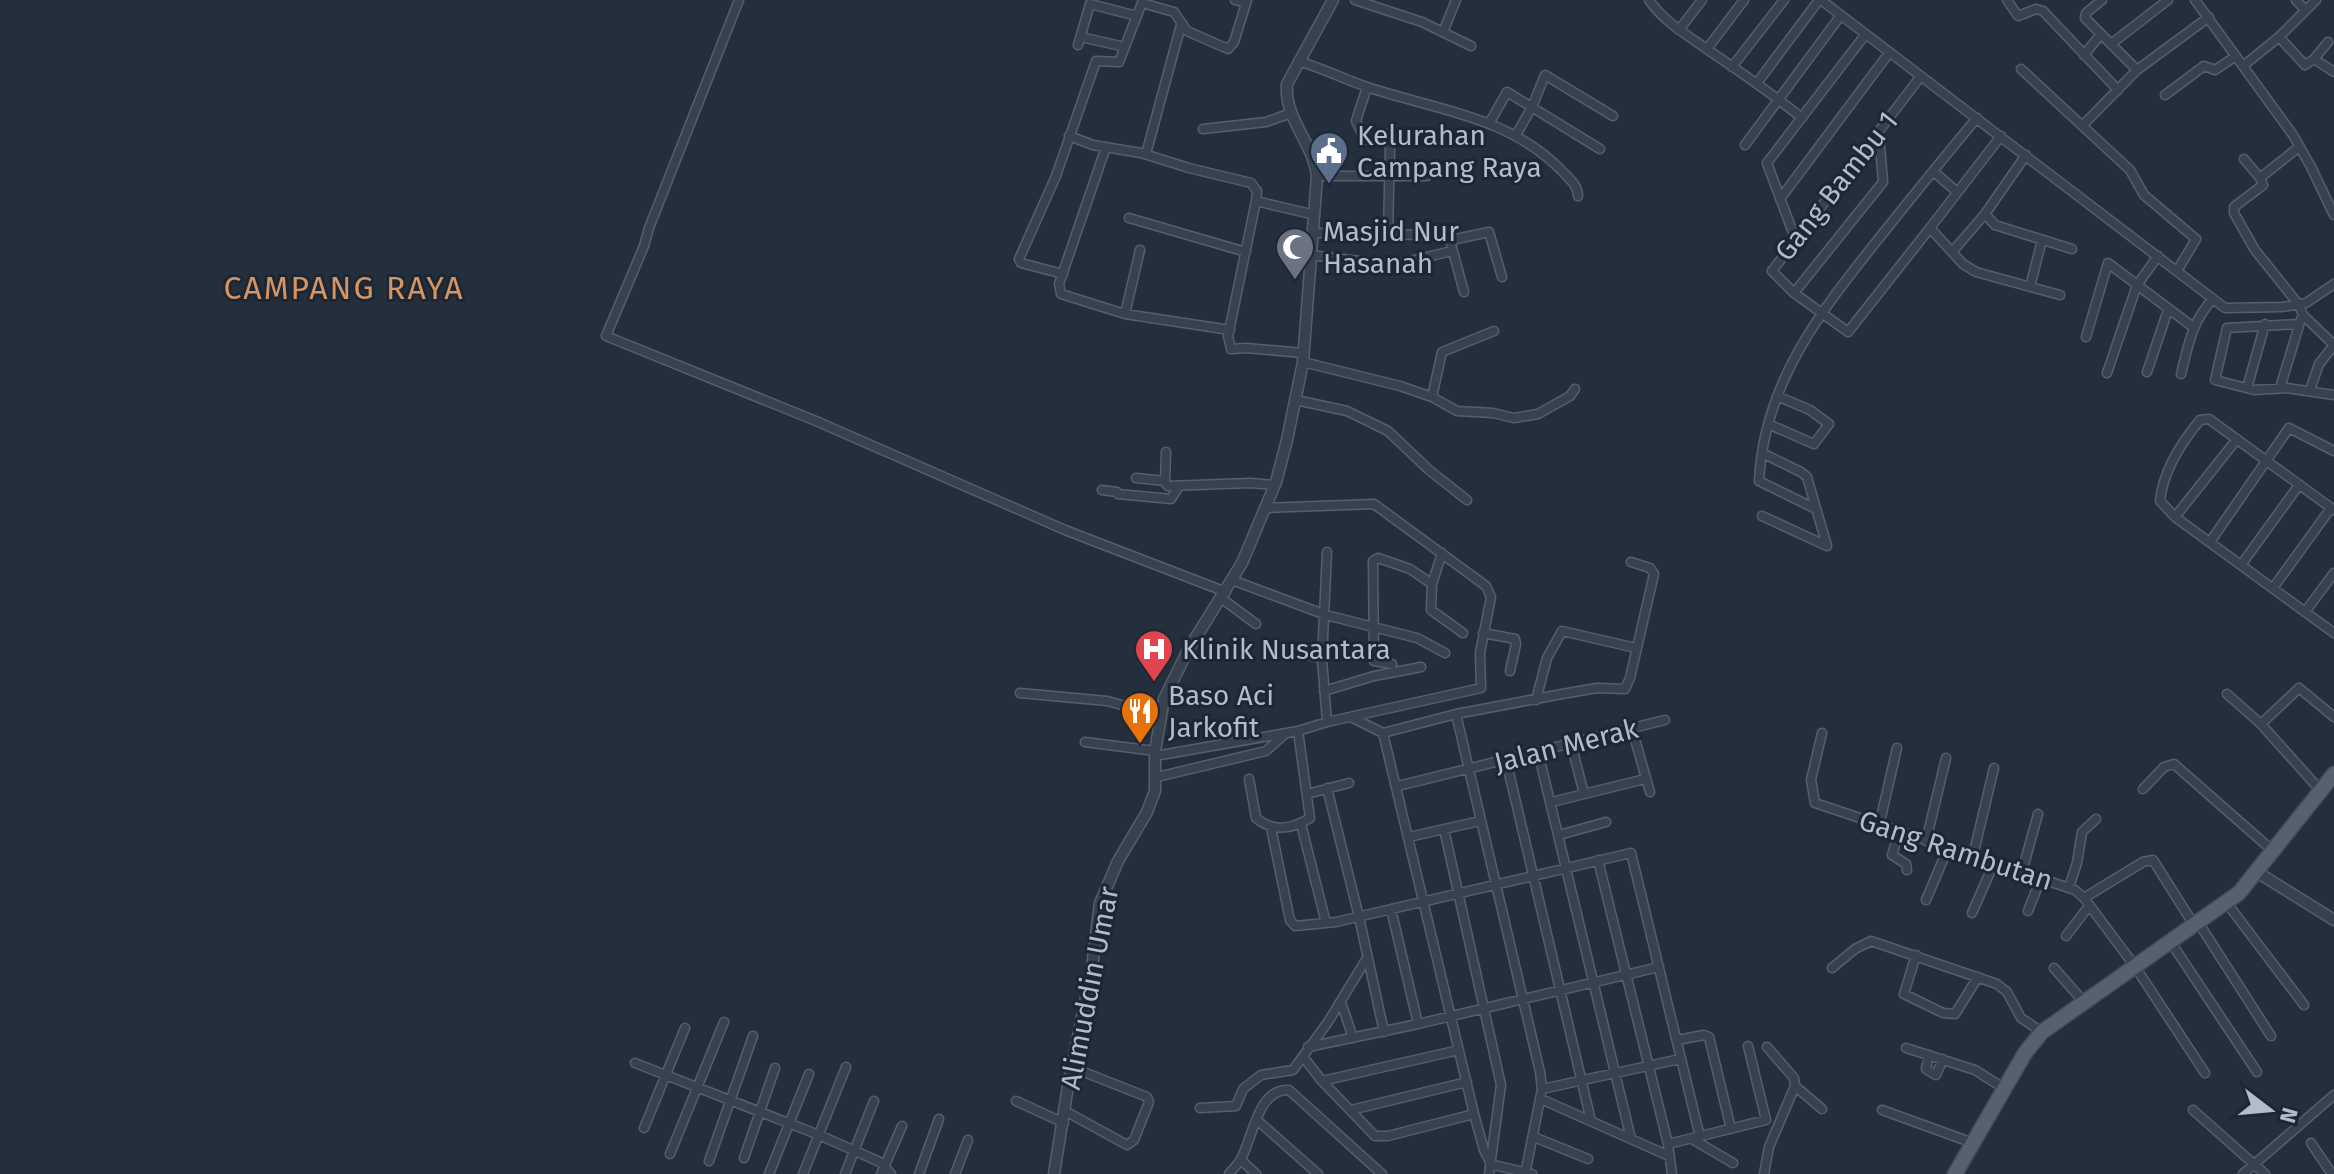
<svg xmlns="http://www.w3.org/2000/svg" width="2334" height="1174" font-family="'Fira Sans',sans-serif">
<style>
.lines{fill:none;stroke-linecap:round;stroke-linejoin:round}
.minor-casing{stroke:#565f6c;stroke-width:11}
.tertiary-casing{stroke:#565f6c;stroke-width:13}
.primary-casing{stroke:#414a57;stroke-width:17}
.minor{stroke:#38414e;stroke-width:8}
.tertiary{stroke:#38414e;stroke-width:10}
.primary{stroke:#56606e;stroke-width:14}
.labels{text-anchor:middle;stroke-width:6;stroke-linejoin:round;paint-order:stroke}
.poi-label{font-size:28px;fill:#b4bcc9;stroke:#1d2633;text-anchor:start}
.street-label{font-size:28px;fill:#b4bcc9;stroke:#1d2633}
.quarter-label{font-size:32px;letter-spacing:2px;fill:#d59563;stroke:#1d2633}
</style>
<rect width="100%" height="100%" fill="#242f3e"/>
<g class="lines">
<g class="minor-casing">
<path id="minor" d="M739 0 649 228 644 246 606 336 816 421 1065 530 1226 592
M1235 0 1246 3
M1355 0 1422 22 1471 46
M1649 0C1665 23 1689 36 1711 52 1742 73 1773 94 1802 118
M1821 0 2225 308 2282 307 2306 303 2334 284
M2007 0 2018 16 2036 9 2043 11 2118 90
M2102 0 2086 13 2085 18 2137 70
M2195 0 2293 135 2311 167 2334 215
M2296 0 2305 10
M1142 3 1174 12 1187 31 1228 49 1234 42 1247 0
M1679 30 1702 0
M1443 32 1456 0
M1081 37 1125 47
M2279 37 2305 65 2314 59 2328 42
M2111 44 2168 0
M1078 45 1090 4 1137 16
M1707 49 1744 0
M2084 55 2101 34
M2314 59 2334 72
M1298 61C1322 68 1344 79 1367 87 1436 110 1509 116 1562 171 1569 179 1578 185 1578 196
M2243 66 2279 37 2316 0
M1732 67 1784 0
M2021 69 2130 170 2144 195 2196 239 2177 271
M1921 76 1772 271 1794 293 1848 332 1930 228
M1757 83 1819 0
M2165 95 2204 66 2215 70 2236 56
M1490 122 1507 92 1600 149
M2083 125 2137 70 2209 17
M1203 129 1266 122 1291 113
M1386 134 1390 148 1388 233
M1516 135 1532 107 1545 75 1613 116
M1069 136 1093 145 1141 153 1189 168 1251 183 1257 191 1256 201 1315 215
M2001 136 1930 228 1963 264 1976 272 2060 295
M1365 140 1356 121 1367 87
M1745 145 1841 15
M1106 147 1059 284 1061 294 1125 314 1230 330
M1146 154 1181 25
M2244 159 2260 178 2263 185 2234 207V213L2255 250 2299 305 2303 315 2334 345 2319 364 2310 390
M1933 171 1957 192
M1317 176H1427
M2260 178 2299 147
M1780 199 1889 53
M1256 201 1228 336 1231 349 1246 348 1303 353
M1985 214 1995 225 2072 249
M1129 218 1246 252
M1314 233 1422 235
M1795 238 1767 163 1865 35
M1952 252 1985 214 2026 155
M1310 255 1393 265 1452 251
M1063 274 1021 263 1019 259 1056 176 1096 61 1119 62 1143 0
M2030 287 2042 240
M1464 292 1451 244 1456 239 1489 232 1502 277
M1794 293 1883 182 1880 146 1875 135
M1125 314 1140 250
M2299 324 2227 328 2215 380 2254 390 2287 388 2334 395
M2086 337 2108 263 2193 327
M1303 362 1400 386 1432 397 1457 411 1493 413 1514 418 1538 414 1570 396 1575 389
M2147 372 2168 310
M2107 373 2137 285 2158 256
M2181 374C2188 346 2192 321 2213 299
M2247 388 2265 324
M2280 388 2301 319
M1432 397 1442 352 1494 331
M1296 400 1347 411 1388 431 1429 470 1467 500
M1768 424 1814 444 1829 424 1810 410 1777 396
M1166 452 1165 483 1168 486 1250 483 1274 485
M1762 453 1801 472 1807 477 1827 546 1762 516
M1136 478 1165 481
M1102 490 1117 492 1118 494 1171 499 1179 486
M1816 509 1759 481C1764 382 1821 311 1880 237 1912 197 1944 157 1977 118
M2334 510 2209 419 2200 420C2181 443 2163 471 2160 501L2175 517 2334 633
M2175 517 2237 439
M2210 542 2289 428 2334 451
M1442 553 1432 584 1431 610 1463 633
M2241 565 2299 485
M1232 580 1326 615 1417 638 1445 653
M2273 588 2331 508
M1221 598 1256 624
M2305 612 2334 573
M1483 633 1515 639 1516 644 1510 671
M1277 646 1322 659
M1392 664 1374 661 1373 561 1378 558 1410 569 1432 584
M1324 691 1374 676 1421 667
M1020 693 1107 701 1159 715
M2227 694 2261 724 2321 791
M1536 700 1547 658 1562 631 1636 648
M1456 714 1540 1072 1542 1089 1525 1174
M1353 718 1383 733 1456 714 1562 694 1597 688 1625 689 1630 678 1654 574 1650 568 1631 562
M1327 722 1322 659 1327 552
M2261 724 2299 688 2334 717
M1632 729 1650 792
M1383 733 1474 1114 1484 1150 1490 1162
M1822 733 1811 780 1815 803 2075 890 2084 898 2134 965 2205 1073
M1085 742 1155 751
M1538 752 1631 1139
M1155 756 1298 731 1327 722 1481 688 1480 653 1491 597 1486 586 1374 504 1265 508
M1506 760 1591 1121
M1157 777 1266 751 1286 733
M1249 779 1256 818C1274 833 1292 829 1310 818L1298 731
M1398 786 1665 720
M1327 788 1359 917 1384 1032
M2143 789 2164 767 2174 764 2273 851
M1307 794 1349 783
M1584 794 1645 779
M1552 802 1584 794 1571 743
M1301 824 1326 923
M1879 826 1897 748
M1271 828 1290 920 1295 926 1336 922 1631 853 1700 1137
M1444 829 1501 1085 1489 1174
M1899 832 1892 855 1906 864 1907 870
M1559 835 1606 822
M1409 837 1480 821
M1926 841 1946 758
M1973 856 1994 768
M1598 860 1668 1144 1672 1174
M2022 872 2038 814
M2069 887 2077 863 2082 832 2096 819
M2084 898 2143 862 2153 860 2194 925
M1926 900 1948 848
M2226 902 2304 1005
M1391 909 1418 1024
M2028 911 2041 878
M1972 913 1994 863
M2198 922 2271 1036
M2066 936 2089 906
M2170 941 2257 1072
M1916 955 1904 994 1943 1013 1955 1014 1978 977
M1832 968 1855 949 1871 941 1997 984 2007 992 2021 1018 2042 1032
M2054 968 2083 1001
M1341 1002 1353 1038
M1677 1040 1704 1035 1709 1037 1731 1129
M1308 1047 1418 1024 1659 967
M1767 1047 1794 1078 1795 1086 1822 1109
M1906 1048 1975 1070 2005 1089
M1929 1055 1926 1069 1936 1075 1943 1059
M1304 1058 1322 1081 1375 1136H1388L1474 1114
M635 1063 819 1135 880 1162 891 1174
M1322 1081 1459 1050
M1542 1089 1680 1059
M1541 1099 1669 1156
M1016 1101 1064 1123
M1200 1108 1236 1106 1243 1089 1261 1075 1293 1070 1328 1022 1367 958
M1351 1110 1467 1082
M1882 1110 1973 1143
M2193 1110 2265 1174
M1065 1111 1127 1145 1134 1140 1149 1102 1147 1097 1071 1067
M1257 1120 1318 1174
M644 1128 685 1028
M1534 1137 1588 1159
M1692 1139 1733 1163
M2311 1143 2332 1174
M1668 1144 1766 1120 1748 1046
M670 1154 724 1022
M744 1158 775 1068
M1241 1160 1256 1174
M709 1161 753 1036
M1490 1164 1532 1174
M769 1174 809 1074
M803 1174 846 1067
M845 1174 874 1101
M881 1174 902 1126
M919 1174 939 1119
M955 1174 968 1140
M1229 1174C1233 1169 1238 1164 1241 1159 1253 1137 1258 1088 1289 1090L1382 1174
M1764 1174 1769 1147 1795 1086
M2243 1174 2334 1095"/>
</g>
<g class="tertiary-casing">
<path id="tertiary" d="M2257 872 2334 920
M1054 1174 1068 1086 1092 968 1100 903 1118 861 1147 812 1155 791V751L1164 699 1188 650 1242 563 1276 482 1287 440 1303 362 1317 176C1313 142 1284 119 1287 84L1333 0"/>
</g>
<g class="primary-casing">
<path id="primary" d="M1955 1174 2025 1053 2042 1032 2239 893 2334 774"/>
</g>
<use href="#minor" class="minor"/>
<use href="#tertiary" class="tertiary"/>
<use href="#primary" class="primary"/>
</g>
<defs>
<g id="civic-pin" transform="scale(2)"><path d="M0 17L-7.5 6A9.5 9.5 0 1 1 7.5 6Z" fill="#5c6f8a" stroke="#1d2633"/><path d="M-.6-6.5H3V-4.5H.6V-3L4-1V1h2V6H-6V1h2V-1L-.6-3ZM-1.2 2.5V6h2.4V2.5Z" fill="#fff"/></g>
<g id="mosque-pin" transform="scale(2)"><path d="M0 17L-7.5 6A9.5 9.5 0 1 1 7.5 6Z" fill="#6b7280" stroke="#1d2633"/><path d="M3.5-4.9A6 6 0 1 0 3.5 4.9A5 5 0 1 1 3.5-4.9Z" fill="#fff"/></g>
<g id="hospital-pin" transform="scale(2)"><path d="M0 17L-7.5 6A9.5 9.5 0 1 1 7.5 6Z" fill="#e0444e" stroke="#1d2633"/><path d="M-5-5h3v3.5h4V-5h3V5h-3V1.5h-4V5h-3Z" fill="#fff"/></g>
<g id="restaurant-pin" transform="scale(2)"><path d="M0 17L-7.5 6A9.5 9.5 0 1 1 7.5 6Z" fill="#e8710a" stroke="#1d2633"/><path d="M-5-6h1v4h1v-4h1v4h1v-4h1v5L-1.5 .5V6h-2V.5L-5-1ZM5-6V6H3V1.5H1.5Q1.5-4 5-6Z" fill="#fff"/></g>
</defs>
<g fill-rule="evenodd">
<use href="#civic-pin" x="1329" y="151"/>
<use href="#mosque-pin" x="1295" y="247"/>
<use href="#hospital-pin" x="1154" y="649"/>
<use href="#restaurant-pin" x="1140" y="711"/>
</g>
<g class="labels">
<g class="poi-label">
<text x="1357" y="145">Kelurahan<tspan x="1357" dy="32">Campang Raya</tspan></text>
<text x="1323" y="241">Masjid Nur<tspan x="1323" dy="32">Hasanah</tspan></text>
<text x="1182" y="659">Klinik Nusantara</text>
<text x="1168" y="705">Baso Aci<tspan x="1168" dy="32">Jarkofit</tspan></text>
</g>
<g class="street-label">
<text transform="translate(1836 186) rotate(-52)" y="10">Gang Bambu 1</text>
<text transform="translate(1566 745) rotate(-14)" y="10">Jalan Merak</text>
<text transform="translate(1956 850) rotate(18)" y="10">Gang Rambutan</text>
<text transform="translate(1089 988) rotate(-79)" y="10">Alimuddin Umar</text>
</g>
<g class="quarter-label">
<text x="344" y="299">CAMPANG RAYA</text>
</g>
</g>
<g transform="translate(2270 1110) rotate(106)" stroke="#1d2633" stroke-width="6" paint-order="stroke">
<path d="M0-6L14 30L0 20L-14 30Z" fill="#b4bcc9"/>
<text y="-12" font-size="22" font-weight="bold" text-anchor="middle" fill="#b4bcc9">N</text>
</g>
</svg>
